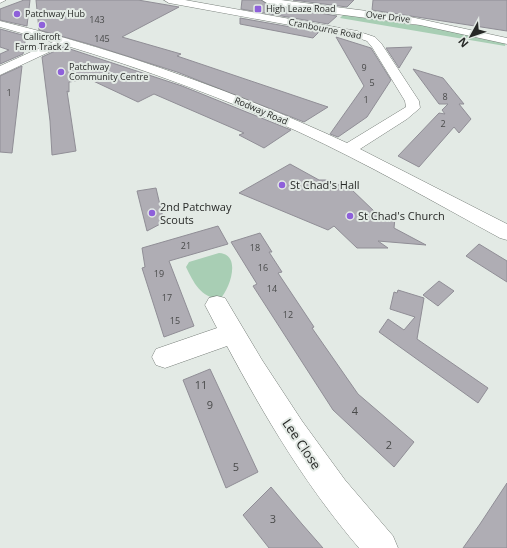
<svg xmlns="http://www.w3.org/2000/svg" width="507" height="548" font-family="'Open Sans',sans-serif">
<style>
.green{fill:#a8ceb4}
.building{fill:#afadb4;stroke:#908e96}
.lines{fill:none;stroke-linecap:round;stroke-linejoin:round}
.minor-casing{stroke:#777e79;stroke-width:1}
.minor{fill:#fff;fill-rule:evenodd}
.poi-dot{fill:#8e60da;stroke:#e3eae5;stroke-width:1.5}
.labels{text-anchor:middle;stroke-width:4;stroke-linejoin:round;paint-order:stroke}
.far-poi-label{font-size:9px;fill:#272927;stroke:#e3eae5;text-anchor:start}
.far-street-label{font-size:9px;fill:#272927;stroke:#e3eae5}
.number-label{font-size:9px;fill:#494a4a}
.poi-label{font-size:11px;fill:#272927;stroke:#e3eae5;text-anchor:start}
.near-number-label{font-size:11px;fill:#494a4a}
.near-street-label{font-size:13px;fill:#272927;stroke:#e3eae5}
</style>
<rect width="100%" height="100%" fill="#e3eae5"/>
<path class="green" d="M344 14 415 25 422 23 506 42 505 46 340 18Z
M219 253C242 254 230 289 220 299 200 297 194 283 186 267L189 262Z"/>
<path class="building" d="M24 0H30L27 26 0 20V9Z
M36 0H138L179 7 122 37 181 54 177 56 328 107 304 122 177 72 89 44 39 30Z
M242 0H261L267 4 337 16 328 24 241 9Z
M293 0H354L347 7Z
M373 0H507V31L372 10Z
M240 18 319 32 313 38 240 24Z
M0 29 26 36 23 54 0 64V54L9 50 0 47Z
M336 37 371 48 391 80 367 117 338 137 330 134 364 86Z
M64 47 182 86 291 130 264 148 239 135 244 133 154 94 138 102 89 79 69 82V92L67 91 76 151 52 155 50 121 42 57Z
M412 47 399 68 386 48Z
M22 66 12 153 0 152V76Z
M413 69 443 78 464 104H459L471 119 459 133 454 127 419 167 398 156 439 113 445 114 442 110 448 104H439Z
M290 164 319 180H330L348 190 350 188 375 212 395 218 394 228 426 245 378 241 388 248H357L334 226 328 230 239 193Z
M156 188 164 222 147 231 137 191Z
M218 226 228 244 169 261 194 326 164 337 142 268 145 267 142 248Z
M260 233 272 252H269L282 272 278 273 314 327 312 328 358 394 414 442 394 467 333 410 253 286 257 284 231 242Z
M479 244 507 261V282L466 256Z
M439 281 454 291 438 306 423 295Z
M398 290 424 298 417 339 488 388 478 403 379 332 388 319 404 330 415 317 390 309 394 292 397 293Z
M210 369 258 472 226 488 183 380Z
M507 483V548H463L480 524Z
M271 487 302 524 323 548H269L243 515Z"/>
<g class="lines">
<g class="minor-casing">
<path id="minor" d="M0 0H6L0 3Z
M164 0H185L357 31 375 37 381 43 419 101 420 108 407 119 360 149 507 224V240L500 238C434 202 368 164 299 132 223 98 144 69 64 45L0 75V66L53 42 0 27V21C119 50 235 91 347 143L406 107 405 101 372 47 367 41 355 37 169 3Z
M262 0H281L406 16 507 38V44L420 25 298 9 267 3Z
M217 296 225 298 262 360 302 421 345 480 393 536 398 548H359C306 486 265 417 227 346L165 368 156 365 152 357 156 349 217 328 205 305 209 298Z"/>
</g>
<use href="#minor" class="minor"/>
</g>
<g class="poi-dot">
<rect x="254" y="5" width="8" height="8" rx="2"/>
<circle cx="17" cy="14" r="4"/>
<circle cx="42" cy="25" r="4"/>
<circle cx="61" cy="72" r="4"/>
<circle cx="282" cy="185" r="4"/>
<circle cx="152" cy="213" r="4"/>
<circle cx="350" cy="216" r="4"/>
</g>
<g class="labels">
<g class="far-poi-label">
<text x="266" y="12">High Leaze Road</text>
<text x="25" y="17">Patchway Hub</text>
<text x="42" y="40" text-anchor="middle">Callicroft<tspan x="42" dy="10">Farm Track 2</tspan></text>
<text x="69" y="70">Patchway<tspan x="69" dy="10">Community Centre</tspan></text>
</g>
<g class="far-street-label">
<text transform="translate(388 17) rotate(7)" y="3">Over Drive</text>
<text transform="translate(325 29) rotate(11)" y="3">Cranbourne Road</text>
<text transform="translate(261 111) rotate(23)" y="3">Rodway Road</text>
</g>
<g class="number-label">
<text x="97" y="23">143</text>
<text x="102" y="42">145</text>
<text x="364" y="71">9</text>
<text x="372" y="86">5</text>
<text x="9" y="96">1</text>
<text x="445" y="100">8</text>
<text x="366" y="103">1</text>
<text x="443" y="127">2</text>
<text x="186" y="249">21</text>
<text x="255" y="251">18</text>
<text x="263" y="271">16</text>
<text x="159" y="277">19</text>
<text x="272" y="292">14</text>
<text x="167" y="301">17</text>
<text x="288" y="318">12</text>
<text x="175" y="324">15</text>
</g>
<g class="poi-label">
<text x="290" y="189">St Chad's Hall</text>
<text x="160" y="211">2nd Patchway<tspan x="160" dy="13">Scouts</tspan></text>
<text x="358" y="220">St Chad's Church</text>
</g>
<g class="near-number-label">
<text x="201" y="389">11</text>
<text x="210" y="409">9</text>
<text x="355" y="415">4</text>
<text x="389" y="449">2</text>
<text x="236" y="471">5</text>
<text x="273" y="523">3</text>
</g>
<g class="near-street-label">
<text transform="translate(302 444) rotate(56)" y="5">Lee Close</text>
</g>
</g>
<g transform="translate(471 36) rotate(230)" stroke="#e3eae5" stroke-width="3" paint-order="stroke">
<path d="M0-3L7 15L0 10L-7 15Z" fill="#272927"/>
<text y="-6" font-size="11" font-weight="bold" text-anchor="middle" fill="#272927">N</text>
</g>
</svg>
